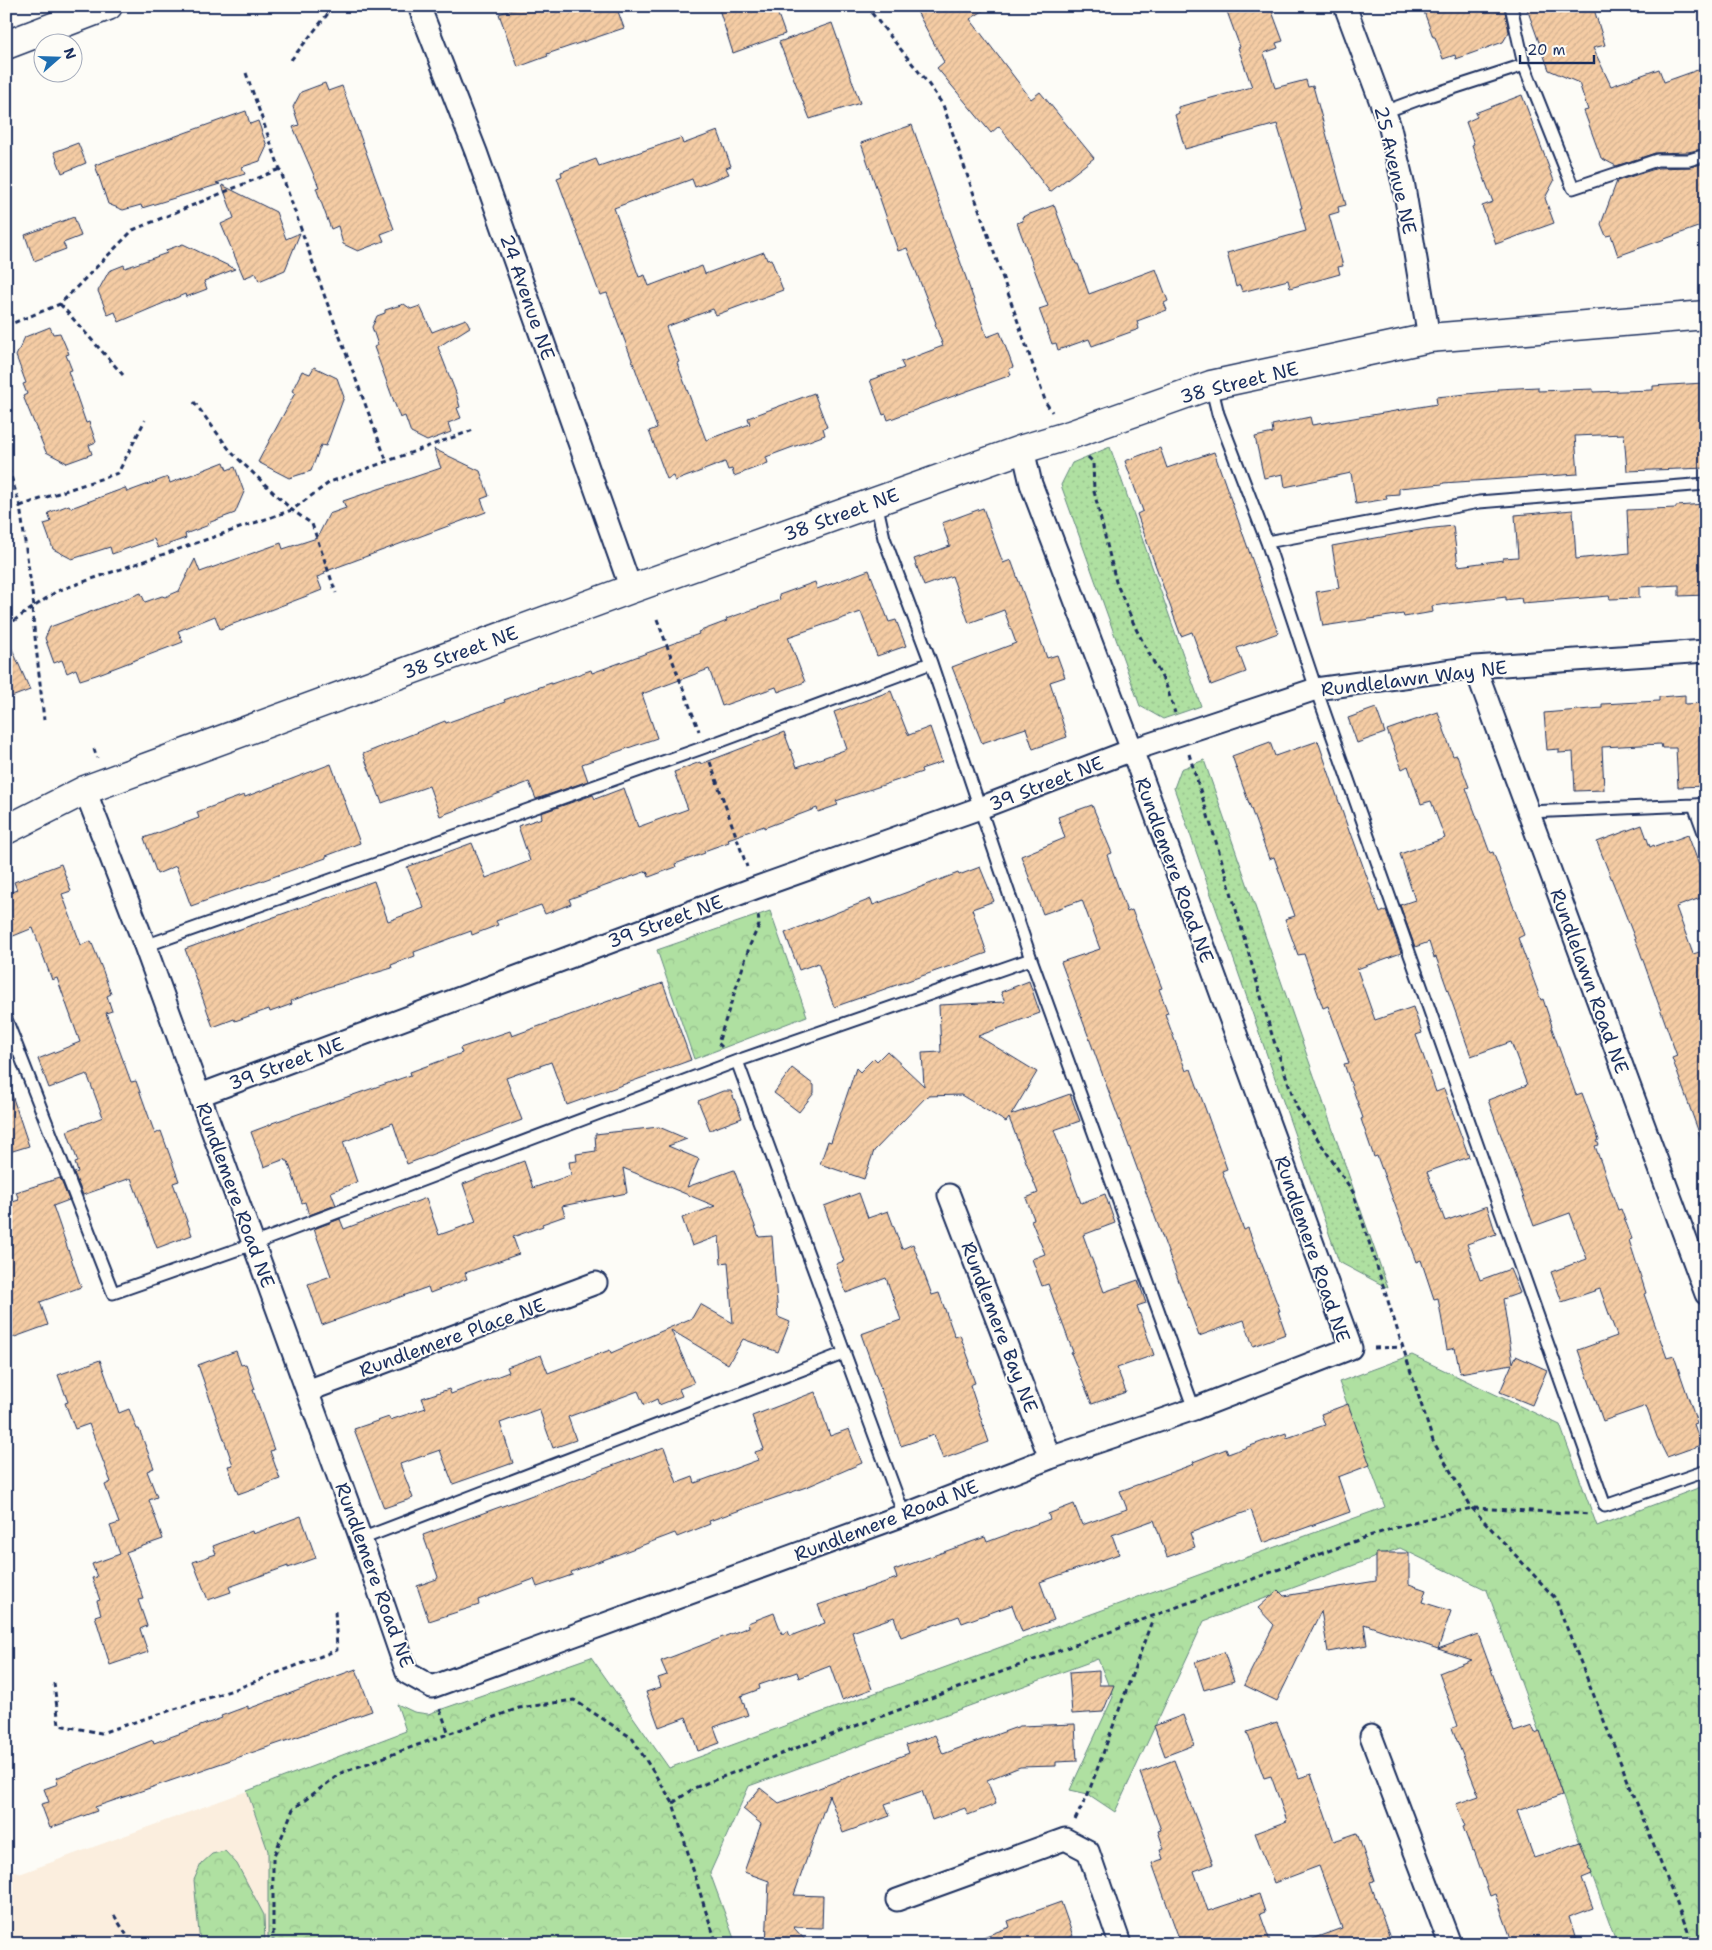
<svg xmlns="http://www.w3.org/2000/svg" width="1712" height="1950" font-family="'Shantell Sans',sans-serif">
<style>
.built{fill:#fbeede}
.grass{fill:url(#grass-dots);stroke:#658880}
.forest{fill:url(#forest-crowns);stroke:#658880}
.building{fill:url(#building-hatch);stroke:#1b2f5e}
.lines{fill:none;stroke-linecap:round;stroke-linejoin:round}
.service-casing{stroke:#1b2f5e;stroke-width:15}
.minor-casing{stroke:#1b2f5e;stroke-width:25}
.tertiary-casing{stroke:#1b2f5e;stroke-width:31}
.secondary-casing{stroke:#1b2f5e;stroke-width:31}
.path{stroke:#1b2f5e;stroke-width:3;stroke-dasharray:5 4;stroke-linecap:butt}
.service{stroke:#fdfcf7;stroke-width:11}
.minor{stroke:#fdfcf7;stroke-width:21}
.tertiary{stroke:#fdfcf7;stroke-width:28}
.secondary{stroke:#fdfcf7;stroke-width:28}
.labels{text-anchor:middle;stroke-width:4;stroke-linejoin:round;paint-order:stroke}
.street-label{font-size:19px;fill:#1b2f5e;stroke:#fdfcf7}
</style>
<defs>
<pattern id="grass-dots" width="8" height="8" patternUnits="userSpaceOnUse" patternTransform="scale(1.25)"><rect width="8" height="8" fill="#afe0a1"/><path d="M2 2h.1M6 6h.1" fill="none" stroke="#96c08d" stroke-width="1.8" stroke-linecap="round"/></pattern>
<pattern id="forest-crowns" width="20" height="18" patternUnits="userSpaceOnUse" patternTransform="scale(1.25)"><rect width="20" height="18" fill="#afe0a1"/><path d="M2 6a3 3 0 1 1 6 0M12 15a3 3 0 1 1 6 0" fill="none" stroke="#96c08d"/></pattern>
<pattern id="building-hatch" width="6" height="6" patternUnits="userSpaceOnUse" patternTransform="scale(1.25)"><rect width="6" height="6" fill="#f5cca4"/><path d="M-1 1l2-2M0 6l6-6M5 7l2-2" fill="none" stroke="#d1b090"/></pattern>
</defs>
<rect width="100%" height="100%" fill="#fdfcf7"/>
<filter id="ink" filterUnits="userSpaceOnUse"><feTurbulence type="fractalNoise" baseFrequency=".02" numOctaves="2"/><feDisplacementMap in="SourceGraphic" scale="10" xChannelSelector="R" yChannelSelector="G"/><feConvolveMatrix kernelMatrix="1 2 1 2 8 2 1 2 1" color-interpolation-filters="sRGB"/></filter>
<g filter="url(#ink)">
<path class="built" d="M247 1791 268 1851V1944H6L7 1869 22 1873Z"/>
<path class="grass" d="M1110 447 1201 706 1163 719 1140 706 1061 485 1072 463Z
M1204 760 1388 1288 1339 1262 1174 788 1181 769Z"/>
<path class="forest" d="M770 911 807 1016 694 1059 657 950Z
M1412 1355 1560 1425 1597 1526 1706 1485V1944H1617L1487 1590 1400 1548 1204 1621 1115 1812 1088 1794 1070 1790 1113 1697 1098 1659 749 1786 710 1873 736 1944H268V1851L247 1791 406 1731 397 1704 414 1712 428 1714 591 1657 669 1768 1385 1507 1339 1382Z
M225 1851 237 1864 264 1915 265 1944H200L194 1880 201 1864 212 1854Z"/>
<path class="building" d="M522 6H616L624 28 547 54 548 56 518 67 499 14Z
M718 6H775L785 34 733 53Z
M914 6H991L970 19 1031 99 1040 92 1094 158 1050 192 999 126 991 133 937 68 944 62Z
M1225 6H1270L1283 41 1276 43 1278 48 1264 53 1275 88 1306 80 1308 87 1313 86 1346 205 1338 207 1339 212 1329 215 1343 266 1338 267 1340 274 1290 288 1288 280 1242 292 1240 285 1236 287 1227 253 1306 231 1300 208H1302L1277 124 1185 149 1175 115 1179 113 1178 107 1252 87 1238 48 1240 47Z
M1422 6H1504L1509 32 1503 42 1456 59 1455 55 1443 59 1435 37H1433Z
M1526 6H1593L1605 45 1593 48 1611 86 1659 69 1664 82 1706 67V148L1688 152 1655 153 1616 166 1601 158 1584 111 1588 110 1579 83 1549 70Z
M832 23 860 103 810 119 779 42Z
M325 83 328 91 342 86 394 229 381 234 384 241 358 251 343 244 338 226 331 229 316 188 319 187 293 127 299 125 293 107 301 92Z
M1522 95 1554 181 1545 198 1554 223 1496 244 1482 206 1493 202 1472 145 1474 144 1466 122 1477 117 1475 113Z
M246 111 250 124 258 121 267 146 260 161 242 167 245 174 216 183 220 184 142 208 141 205 123 210 108 204 95 165Z
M912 125 987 337 1000 332 1013 367 1009 369 1011 375 888 420 886 414 883 415 870 380 904 368 901 362 943 346 935 324 936 323 907 248 898 251 861 143Z
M718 131 731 166 726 168 729 174 695 187 692 179 614 208 639 277 645 275 649 286 702 266 705 274 764 252 767 260 771 259 783 290 716 315 713 309 666 327 679 362 677 363 706 440 750 424 748 418 814 393 827 427 823 428 825 435 766 457 768 463 734 476 732 469 728 470 725 462 675 481 673 476 667 479 649 431 657 428 635 368 607 293 600 295 557 178 562 176 561 172 596 159 599 166 681 138 683 144Z
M78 143 86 163 62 173 54 152Z
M1706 163V224L1618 256 1611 235 1606 236 1601 224 1617 181 1658 168 1689 167Z
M222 185 276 212 286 239 300 233 285 270 259 281 256 273 244 278 221 224 234 218Z
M1054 205 1076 264H1078L1089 294 1156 269 1168 301 1164 303 1167 310 1137 321 1139 329 1092 346 1089 339 1058 350 1056 343 1052 344 1039 309 1048 306 1017 223 1023 221 1022 217Z
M74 217 81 236 63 243 66 249 34 261 25 235Z
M183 244 235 269 204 281 207 289 186 297 185 294 119 322 115 312 108 315 98 291 109 271 124 265 125 268 167 253 166 250Z
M404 304 411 309 420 306 432 332 466 319 470 327 438 347 456 393 460 407 457 408 461 418 448 423 451 432 427 441 411 433 405 416 400 418 374 347 378 345 372 327 377 316 385 313V310Z
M50 327 53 334 60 333 69 354 66 355 72 370 68 371 86 423 89 422 96 442 89 445 92 454 67 463 46 452 23 396 27 394 23 384 26 383 16 356 25 337Z
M314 367 337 378 344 397 326 446 321 445 311 471 289 478 258 462 295 393 292 391 302 371 310 374Z
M1704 383 1706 468 1627 471 1624 434 1575 436 1578 474 1443 483V484L1399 488V494L1386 495 1387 499 1356 504 1351 473 1285 487 1283 474 1264 478 1255 437 1273 433 1272 425 1310 417 1312 425 1437 404 1436 397 1498 391V389L1538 387V391L1593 389V392L1653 390V386Z
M1160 448 1167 468 1214 452 1278 633 1237 648 1246 672 1211 685 1192 632 1181 636 1137 514 1143 511 1125 461Z
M434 449 480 471 489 496 481 499 486 512 324 572 325 574 317 577 322 590 312 594 220 629 215 616 178 631 183 642 96 675 80 680 76 669 67 673 62 660 54 663 45 638 50 627 141 593 145 602 162 596 165 597 179 591 195 559 200 572 281 543 283 549 317 538 329 514 346 508 343 501 441 468Z
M224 462 227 470 235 467 244 492 235 513 208 523 209 525 185 534 186 538 158 548 154 539 112 554 110 547 72 559 53 549 44 524 51 522 48 513 69 505 71 508 125 488 127 492 168 477 170 483Z
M1705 504 1706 595 1679 596V585L1639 587V598L1610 599 1609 596 1522 603 1521 598 1506 600V597L1432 606 1433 612 1404 617 1403 614 1323 626 1316 592 1339 588 1332 546 1425 529 1453 526 1458 566 1503 560V558L1518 557 1515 515 1573 510 1576 559 1629 553 1627 510 1676 508V506Z
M983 508 1003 563 1011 560 1047 658 1057 655 1065 677 1050 682 1067 737 1033 749 1026 728 982 743 952 667 1016 643 1004 610 969 623 952 576 924 586 914 559 950 546 942 523Z
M869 570 889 622 896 620 906 646 877 656 861 612 788 637 805 682 778 692 776 687 722 706 709 669 642 694 657 738 582 764 588 781 536 799 529 782 440 816 429 786 382 803 363 754 445 721 446 723 505 702 504 700 551 683V684L591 670 592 673 699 634 698 632 727 621 726 619 780 600 779 595 815 582 817 589Z
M6 635 30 690 6 699Z
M891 691 907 732 909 735 930 727 942 762 921 769 922 772 836 801 838 805 818 812 817 808 764 828V826L728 839 729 842 704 851 705 853 675 864 676 867 649 877 647 871 569 899 571 904 545 914 541 905 496 921 498 925 472 935 471 931 414 952 415 956 391 965 392 968 328 987 291 1001 292 1004 270 1012 269 1009 235 1021 234 1019 213 1027 185 949 374 881 388 921 424 908 407 867 472 843 486 878 530 861 518 826 542 818 541 813 593 795 595 799 624 788 638 827 688 809 674 772 700 762 701 764 784 732 797 767 847 749 834 712Z
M1685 695V704L1703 703 1706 786 1678 787 1676 748H1662L1661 744 1602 747 1604 790 1575 791 1573 752 1559 753V749L1547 750 1544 713 1602 708V704L1659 701V697Z
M1376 708 1385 733 1357 743 1348 718Z
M1438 712 1453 756 1457 755 1469 787 1466 788 1490 853 1493 852 1524 935 1518 938 1541 1000 1543 999 1552 1026H1551L1576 1095 1582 1093 1599 1140 1597 1141 1599 1145 1595 1146 1618 1210 1621 1209 1632 1239 1629 1240 1646 1293 1644 1294 1667 1358 1674 1356 1697 1423 1694 1424 1701 1445 1667 1457 1657 1437 1646 1406 1603 1421 1578 1350 1617 1336 1600 1289 1562 1302 1551 1272 1587 1259 1570 1213 1534 1226 1488 1100 1527 1085 1511 1042 1471 1056 1436 957 1434 958 1429 942 1415 947 1400 905 1415 900 1400 854 1445 838 1431 801 1421 804 1408 766 1402 769 1387 730Z
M1318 741 1350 834 1351 833 1380 913 1386 910 1401 953 1357 969 1375 1020 1413 1007 1422 1033 1416 1035 1436 1092 1444 1089 1469 1157 1427 1172 1445 1221 1487 1206 1496 1234 1467 1244 1480 1280 1510 1269 1520 1293 1503 1299 1513 1363 1516 1356 1547 1370 1532 1405 1500 1392 1512 1364 1460 1373 1455 1348 1447 1350 1438 1298 1434 1299 1421 1260 1416 1262 1377 1156 1374 1157 1361 1119 1363 1118 1344 1064 1349 1063 1328 1006 1323 1008 1304 954 1298 955 1285 919 1295 916 1274 857 1269 859 1232 756 1270 742 1275 756Z
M331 764 360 843 326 856V858L191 906 176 866 157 874 144 838 199 818 197 812 244 795 245 797Z
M1092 805 1112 853 1107 855 1127 912 1132 910 1162 988 1159 989 1168 1013 1165 1014 1186 1071 1191 1069 1227 1169 1222 1171 1244 1230 1248 1228 1280 1311H1278L1286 1334 1253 1346 1244 1320 1199 1336 1061 962 1100 949 1082 900 1043 914 1021 856 1065 838 1058 817Z
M1642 825 1650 847 1654 845 1655 847 1688 835 1706 883V896L1676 907 1693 954 1706 950V1143L1703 1144 1672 1058 1677 1056 1639 949 1597 842Z
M61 864 71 891 62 894 81 945 91 941 103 971 111 994 107 996 112 1011 106 1013 131 1082 136 1081 155 1134 161 1131 179 1181 173 1183 192 1235 157 1248 131 1178 83 1195 74 1173 78 1172 75 1163 78 1162 67 1131 103 1117 87 1074 49 1088 38 1059 80 1042 57 978 52 980 33 928 6 939V894L17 890 14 882Z
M980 867 994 901 972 909 987 953 834 1007 818 963 799 970 785 933 871 899 873 905 958 873 959 875Z
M1029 981 1040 1013 978 1036 1037 1072 1011 1115 1070 1094 1080 1121 1054 1130 1081 1203 1105 1194 1115 1223 1083 1235 1104 1292 1138 1280 1146 1303 1137 1306 1154 1355 1117 1368 1126 1392 1092 1404 1071 1353 1073 1352 1048 1284 1042 1286 1032 1259 1045 1254 1031 1220 1034 1219 1026 1198 1038 1193 1009 1118 1006 1122 961 1095 927 1096 874 1151 864 1179 820 1164 828 1141 831 1142 856 1068 860 1072 874 1058 877 1061 887 1051 924 1086 922 1053 941 1052 939 1005 1005 1002 1001 992Z
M663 983 691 1060 567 1105 551 1062 506 1078 522 1120 407 1164 393 1123 343 1142 357 1182 331 1192 336 1205 309 1215 305 1202 302 1203 288 1161H286L285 1159 264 1167 251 1132 272 1124V1123L411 1075 410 1072 462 1053 460 1048 510 1031 512 1036 617 998V999Z
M792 1068 814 1085V1093L799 1112 774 1093Z
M10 1089 29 1146 6 1153V1090Z
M723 1091H731L742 1118 710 1130 698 1101Z
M659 1127 687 1139 668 1146 699 1159 687 1187 734 1170 759 1237 772 1236 778 1317 790 1322 778 1352 743 1339 728 1364 671 1330 694 1383 679 1389 682 1396 659 1405 657 1399 644 1405 638 1391 568 1417 576 1440 553 1448 539 1409 500 1423 513 1463 453 1484 440 1450 400 1464 413 1498 384 1508 354 1429 389 1417 390 1420 426 1408 422 1398 449 1389 451 1394 509 1372 507 1367 541 1355 548 1373 610 1350 611 1353 692 1318 700 1304 733 1323 728 1262 721 1263 719 1236 692 1246 682 1218 715 1206 623 1168 627 1193 562 1206 565 1216 542 1224 543 1226 513 1237 519 1254 465 1273 467 1279 430 1293 428 1287 322 1325 308 1284 331 1276 314 1229 340 1219 344 1229 426 1198 439 1235 476 1222 463 1184 524 1161 533 1188 571 1175 569 1162 577 1161 576 1154 596 1151 595 1134Z
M60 1178 69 1200 53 1206 81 1287 40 1302 48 1325 12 1338 6 1322V1204L19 1200 16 1192Z
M859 1193 868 1218 888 1211 902 1249 913 1244 932 1295 939 1293 955 1337 960 1335 970 1362 968 1363 975 1383 970 1385 989 1442 943 1459 934 1435 901 1446 861 1334 901 1320 886 1278 846 1293 836 1264 844 1261 824 1206Z
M236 1351 241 1365 246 1364 255 1389 253 1390 274 1450 270 1451 280 1479 238 1494 228 1466 233 1465 198 1365Z
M100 1360 119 1413 129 1409 137 1429H139L154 1468 147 1471 157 1497 149 1500 163 1539 126 1552 144 1599 138 1600 147 1626 140 1629 148 1652 110 1665 95 1616 101 1614 97 1601 100 1600 92 1578 97 1577 92 1564 120 1554 110 1526 119 1523 105 1485 111 1482 89 1424 75 1429 65 1403 68 1402 58 1375Z
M815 1392 830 1436 849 1429 862 1463 809 1486 709 1521 710 1524 677 1537 675 1533 571 1572 572 1575 537 1587 534 1579 478 1600 479 1605 429 1621 417 1586 437 1579 438 1577 423 1535 664 1447 677 1483 693 1477 695 1483 758 1460 755 1452 764 1449 752 1416Z
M1348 1404 1370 1465 1338 1477 1350 1512 1263 1543 1251 1510 1190 1533 1195 1547 1167 1557 1154 1520 1112 1535 1119 1554 1040 1582 1054 1620 1022 1632 1012 1605 962 1623 959 1616 901 1637 894 1617 852 1632 872 1689 842 1700 830 1666 799 1678 797 1672 759 1685 760 1689 741 1696 748 1715 714 1727 720 1743 698 1751 686 1717 659 1727 646 1692 661 1687 658 1678 667 1675 661 1661 749 1627 748 1623 774 1613 782 1634 788 1631 790 1636 825 1623 818 1605 897 1578 894 1570 985 1537 987 1542 1050 1519 1048 1514 1074 1504 1082 1525 1127 1509 1120 1491 1194 1464 1193 1462 1226 1449 1228 1454 1286 1433 1287 1438 1325 1425 1321 1414Z
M301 1516 316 1558 288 1568V1566L229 1587 231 1592 208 1600 193 1562 216 1554 213 1546 252 1531 253 1534Z
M1376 1553H1409V1584L1426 1590 1422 1602 1451 1611 1438 1649 1364 1624 1367 1645 1328 1652 1321 1611 1277 1701 1244 1685 1274 1625 1258 1608 1278 1590 1284 1596 1376 1581Z
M1478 1634 1514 1732 1532 1726 1535 1733 1540 1731 1562 1795 1517 1811 1534 1858 1580 1842 1592 1874 1582 1878 1593 1908 1569 1917 1577 1944H1513L1495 1894 1490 1896 1474 1850 1472 1851 1463 1827 1465 1826 1456 1804 1479 1796 1452 1728 1458 1726 1439 1673 1472 1660 1438 1649Z
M1224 1652 1234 1681 1204 1690 1195 1662Z
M356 1669 372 1711 95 1807 97 1811 50 1828 41 1804 49 1802 44 1789 58 1784 56 1778 153 1740 154 1743 222 1718 221 1716 248 1706V1709Z
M1099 1671V1685H1114L1103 1712 1072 1714 1069 1673Z
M1183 1715 1194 1745 1165 1756 1154 1726Z
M1277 1722 1299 1778 1311 1774 1334 1841 1357 1833 1374 1881 1370 1882 1392 1944H1306V1941L1342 1928 1319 1866 1274 1883 1255 1833 1287 1821 1271 1776 1264 1778 1247 1732Z
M1075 1724 1077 1761 1056 1762V1766L1020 1767 987 1780 996 1804 968 1815 965 1808 932 1820 922 1791 885 1804 890 1816 843 1833 829 1795 794 1895 823 1896 822 1928 793 1927 809 1944H766L769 1881 744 1872 761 1824 743 1809 760 1788 779 1803 891 1761V1760L909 1753 906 1745 935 1735 943 1754 1020 1726Z
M1174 1760 1213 1864 1194 1871 1208 1911 1259 1894 1265 1912 1260 1914 1271 1944H1181L1152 1863 1163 1859 1160 1850 1164 1849 1158 1831 1161 1830 1140 1773Z
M1061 1902 1073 1936 1052 1944H972V1941L1010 1927 1008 1921Z"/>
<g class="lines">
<g class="service-casing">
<path id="service" d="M1511 6 1524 65
M1384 112 1419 99 1524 65 1573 188 1657 160H1689L1706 155
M1211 385 1218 414 1267 542
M1706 484 1479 502 1267 542 1316 689 1605 1506 1706 1471
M876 502 884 538 931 663 1031 959 1194 1409
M1706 804 1694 805 1706 838
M1528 812 1694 805
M145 946 705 747 931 663
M6 1019 113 1293 253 1244 737 1061 1031 959
M737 1061 904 1515
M361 1539 845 1353"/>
</g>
<g class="minor-casing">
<path id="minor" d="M419 6 476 152 631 589
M1345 6 1389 124 1404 187 1429 338
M1475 667 1706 1294
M85 790 145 946 361 1539 407 1673 432 1687 904 1515 1050 1458 1194 1409 1351 1348 1132 750 1031 484 1023 449
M200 1095 755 888 980 808 1132 750 1316 689 1475 667 1706 651
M949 1195 1050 1458
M307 1391 596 1283
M1371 1736 1450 1944
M897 1900 1065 1839 1088 1851 1120 1944"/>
</g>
<g class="tertiary-casing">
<path id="tertiary" d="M6 830 85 790 631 589 1023 449 1070 435 1211 385 1429 338 1706 315"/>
</g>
<g class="secondary-casing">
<path id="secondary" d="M6 45 108 6"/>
</g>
<path class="path" d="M866 6 927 82 943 105 1046 403 1052 412
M291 60 334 6
M246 73 326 300 387 462
M6 243 9 249 6 252
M60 304 123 375
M6 326 60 304 133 230 280 169
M194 402 232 453 292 510 312 524 336 593
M1088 457 1093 462 1094 491 1116 582 1136 629 1166 685 1175 713
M6 460 20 506 34 607
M20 506 118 473 145 420
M32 609 44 720
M657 619 699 731
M6 626 57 591 292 510 330 482 476 429
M94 749 97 758
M1189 754 1225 871 1272 1035 1297 1108 1353 1192 1433 1441 1472 1508 1555 1598 1693 1944
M710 762 747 867
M722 1047 718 1043 750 945 759 925 758 912
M1374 1348 1403 1347
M54 1683 59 1725 101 1733 233 1690 337 1650 335 1610
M440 1709 449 1734
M673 1803 694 1788 804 1745 1369 1536 1417 1521 1472 1508 1590 1514
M1075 1820 1088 1794 1153 1618
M114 1915 131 1942 135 1944
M273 1944V1858L293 1809 341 1773 519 1708 574 1700 632 1738 673 1803 705 1909 717 1944"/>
<use href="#service" class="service"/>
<use href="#minor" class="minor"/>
<use href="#tertiary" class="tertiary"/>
<use href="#secondary" class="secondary"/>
</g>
</g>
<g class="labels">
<g class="street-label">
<text transform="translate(1396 170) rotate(77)" y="7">25 Avenue NE</text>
<text transform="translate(528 297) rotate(71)" y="7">24 Avenue NE</text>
<text transform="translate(1239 382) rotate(-14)" y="7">38 Street NE</text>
<text transform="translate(841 514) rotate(-20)" y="7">38 Street NE</text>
<text transform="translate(460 652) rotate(-20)" y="7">38 Street NE</text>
<text transform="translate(1414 678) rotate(-7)" y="7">Rundlelawn Way NE</text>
<text transform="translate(1046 783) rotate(-21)" y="7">39 Street NE</text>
<text transform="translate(1175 870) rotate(70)" y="7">Rundlemere Road NE</text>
<text transform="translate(665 921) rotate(-20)" y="7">39 Street NE</text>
<text transform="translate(1590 981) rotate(70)" y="7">Rundlelawn Road NE</text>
<text transform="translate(286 1063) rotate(-20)" y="7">39 Street NE</text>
<text transform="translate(236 1195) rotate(70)" y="7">Rundlemere Road NE</text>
<text transform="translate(1313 1249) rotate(71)" y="7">Rundlemere Road NE</text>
<text transform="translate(1000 1327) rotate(69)" y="7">Rundlemere Bay NE</text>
<text transform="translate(452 1337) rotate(-20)" y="7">Rundlemere Place NE</text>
<text transform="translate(886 1520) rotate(-21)" y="7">Rundlemere Road NE</text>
<text transform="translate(375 1575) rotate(70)" y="7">Rundlemere Road NE</text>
</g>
</g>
<rect width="1712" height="1950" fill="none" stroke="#fdfcf7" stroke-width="25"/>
<rect x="12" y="12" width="1687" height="1925" fill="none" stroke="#1b2f5e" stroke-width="2" filter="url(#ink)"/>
<g transform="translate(58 58) rotate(70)"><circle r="24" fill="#fdfcf7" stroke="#a3aaba"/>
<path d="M0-4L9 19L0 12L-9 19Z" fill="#1f6fb2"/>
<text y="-8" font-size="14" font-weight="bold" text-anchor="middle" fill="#1b2f5e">N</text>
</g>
<path d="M1520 55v8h74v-8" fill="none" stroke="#1b2f5e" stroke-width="2.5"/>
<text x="1527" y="55" font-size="15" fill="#1b2f5e" stroke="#fdfcf7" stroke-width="4" paint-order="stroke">20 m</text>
</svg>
